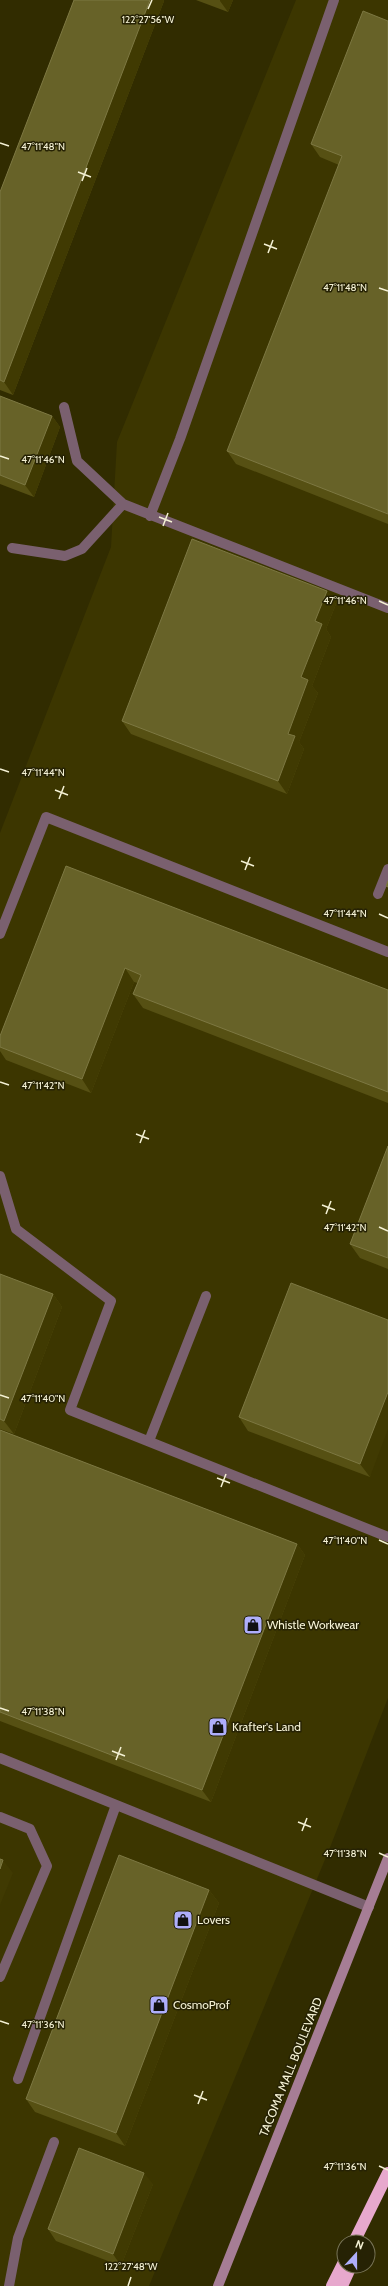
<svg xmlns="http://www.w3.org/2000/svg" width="388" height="2286" font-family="Cabin,sans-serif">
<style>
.built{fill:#3c3600}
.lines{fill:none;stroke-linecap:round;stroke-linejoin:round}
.lane{stroke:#7a606f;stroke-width:10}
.secondary{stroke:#a67d95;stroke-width:10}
.highway{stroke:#e7a8cd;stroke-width:12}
.wall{fill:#565013}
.shaded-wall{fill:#403a02}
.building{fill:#676228;stroke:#7d7843}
.ticks{fill:none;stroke:#f5f2d5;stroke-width:1.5}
.labels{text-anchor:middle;stroke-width:3;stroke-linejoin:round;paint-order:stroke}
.poi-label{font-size:12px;fill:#f5f2d5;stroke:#262204;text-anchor:start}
.street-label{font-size:12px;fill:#f5f2d5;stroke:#262204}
.ticks-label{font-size:10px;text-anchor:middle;fill:#f5f2d5;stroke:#262204;stroke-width:3;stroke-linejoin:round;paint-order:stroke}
</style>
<rect width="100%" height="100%" fill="#312c00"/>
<path class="built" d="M296 0H388V1698L331 1845 149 2286H0V833L111 547 117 442Z"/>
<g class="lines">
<path class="lane" d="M64 407 77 461 123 504 388 608
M150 516 180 439 334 0
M12 548 65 556 82 549 123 504
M378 894 388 869
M0 934 46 817 388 952
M0 1176 16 1229 111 1301 70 1410 388 1537
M149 1441 206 1296
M0 1758 369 1907
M0 1817 30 1829 47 1866 0 1977
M18 2079 116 1805
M9 2286 18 2238 54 2142"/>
<path class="secondary" d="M218 2286 388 1858"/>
<path class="highway" d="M354 2242 388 2173
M332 2286 344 2262
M342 2286 351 2266"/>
</g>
<path class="wall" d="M74 0H163L164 1 13 395 0 390V192Z
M196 0H233L228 12Z
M388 21V524L236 464 227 451 339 165 320 157 311 144Z
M0 396 52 416 60 427 34 497 0 484Z
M327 591 336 604 326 629 331 637 312 686 318 693 299 742 304 749 287 794 131 734 122 721Z
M66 866 388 990V1103L143 1008 133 994 138 983 134 982 91 1093 6 1060 0 1051V1036Z
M388 1146V1269L360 1258 350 1244Z
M0 1274 53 1294 62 1307 14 1434 0 1429Z
M388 1320 370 1477 248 1431 239 1417Z
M0 1430 297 1544 305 1555 211 1802 0 1721Z
M209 1890 219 1903 125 2146 35 2112 26 2099Z
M153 2184 121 2266 56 2241 48 2229Z"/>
<path class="shaded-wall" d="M150 0H163L164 1 13 395 4 382Z
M220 0H233L228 12 220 1Z
M52 416 60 427 34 497 25 485Z
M327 591 336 604 326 629 331 637 312 686 318 693 299 742 304 749 287 794 278 781 288 734 315 621Z
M125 968 134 982 91 1093 82 1079Z
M53 1294 62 1307 14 1434 4 1421Z
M388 1392V1429L370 1477 360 1464Z
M297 1544 305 1555 211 1802 202 1790Z
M3 1860 13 1873 0 1905V1869Z
M209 1890 219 1903 125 2146 116 2133Z
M144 2173 153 2184 121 2266 113 2254Z"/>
<path class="building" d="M74 0H150L4 382 0 380V192Z
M363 11 388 21V514L227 451 342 156 311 144Z
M0 396 52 416 25 485 0 475Z
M192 539 327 591 315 621 322 624 301 677 308 680 288 734 295 736 278 781 122 721Z
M66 866 388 990V1092L133 994 141 975 125 968 82 1079 0 1047V1036Z
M388 881V887L386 886Z
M388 1146V1258L350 1244Z
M0 1274 53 1294 4 1421 0 1419Z
M291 1283 388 1320V1392L360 1464 239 1417Z
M0 1430 297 1544 202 1790 0 1712Z
M119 1855 209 1890 116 2133 26 2099Z
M0 1859 3 1860 0 1869Z
M79 2148 144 2173 113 2254 48 2229Z"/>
<path class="ticks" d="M148 9 152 0M0 143 9 146M78 172 91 177M82 181 87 168M264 244 277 249M268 253 273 240M379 288 388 291M0 456 9 459M159 517 172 522M163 526 168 513M379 601 388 605M0 769 9 772M55 790 68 795M59 799 64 786M241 861 254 866M245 870 250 857M379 914 388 918M0 1082 9 1085M136 1134 149 1139M140 1143 145 1130M322 1205 335 1210M326 1214 331 1201M379 1227 388 1231M0 1395 9 1398M217 1478 230 1483M221 1487 226 1474M379 1540 388 1544M0 1708 9 1711M112 1751 125 1756M116 1760 121 1747M298 1822 311 1827M302 1831 307 1818M379 1853 388 1857M0 2021 9 2024M194 2095 207 2100M198 2104 203 2091M379 2166 388 2170M128 2286 131 2277"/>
<defs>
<g id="shop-square" transform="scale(1)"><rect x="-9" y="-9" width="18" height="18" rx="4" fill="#aeaefb" stroke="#262204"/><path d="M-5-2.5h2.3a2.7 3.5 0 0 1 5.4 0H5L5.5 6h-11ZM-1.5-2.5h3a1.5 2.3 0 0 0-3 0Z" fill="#111"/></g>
</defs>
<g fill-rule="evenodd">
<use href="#shop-square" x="253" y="1625"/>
<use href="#shop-square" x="218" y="1727"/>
<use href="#shop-square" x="183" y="1920"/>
<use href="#shop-square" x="159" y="2005"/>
</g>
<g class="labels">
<g class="poi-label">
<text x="267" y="1629">Whistle Workwear</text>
<text x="232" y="1731">Krafter's Land</text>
<text x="197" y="1924">Lovers</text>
<text x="173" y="2009">CosmoProf</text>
</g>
<g class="street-label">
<text transform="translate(291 2067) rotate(-68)" y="4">TACOMA MALL BOULEVARD</text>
</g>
</g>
<g class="ticks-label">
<text x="148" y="23">122°27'56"W</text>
<text x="43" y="150">47°11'48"N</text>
<text x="345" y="291">47°11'48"N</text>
<text x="43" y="463">47°11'46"N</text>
<text x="345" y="604">47°11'46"N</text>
<text x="43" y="776">47°11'44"N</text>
<text x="345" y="917">47°11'44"N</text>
<text x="43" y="1089">47°11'42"N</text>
<text x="345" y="1231">47°11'42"N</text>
<text x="43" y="1402">47°11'40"N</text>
<text x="345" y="1544">47°11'40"N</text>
<text x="43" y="1715">47°11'38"N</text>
<text x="345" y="1857">47°11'38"N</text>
<text x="43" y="2028">47°11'36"N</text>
<text x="345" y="2170">47°11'36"N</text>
<text x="131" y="2270">122°27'48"W</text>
</g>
<g transform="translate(356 2254) rotate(21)"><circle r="19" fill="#262204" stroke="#797558"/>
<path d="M0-3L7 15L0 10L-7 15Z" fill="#aeaefb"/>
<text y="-6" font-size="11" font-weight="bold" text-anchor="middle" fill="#f5f2d5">N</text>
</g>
</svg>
